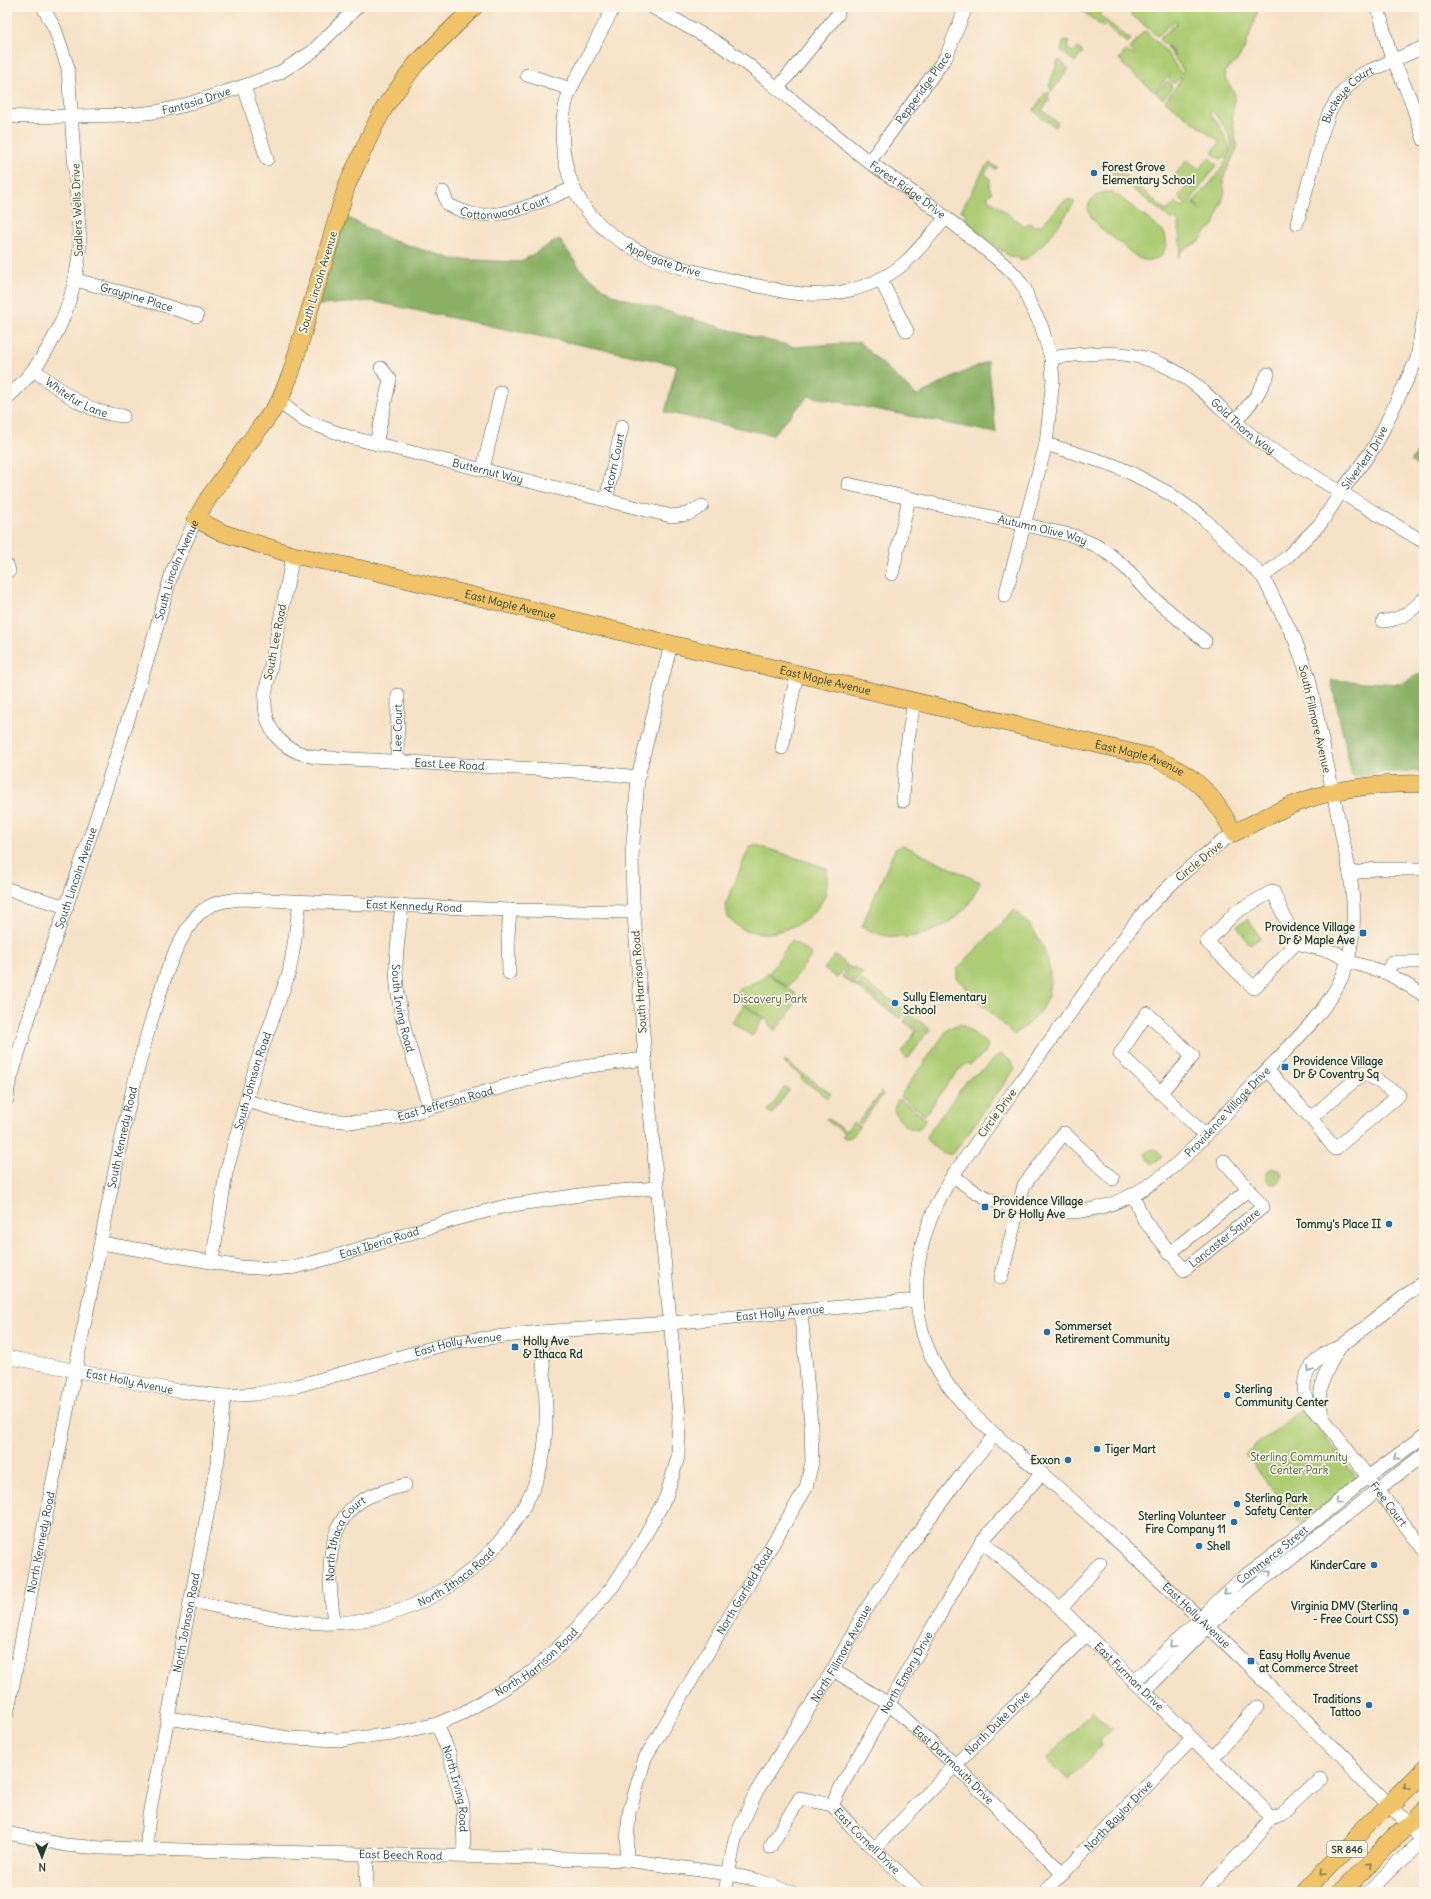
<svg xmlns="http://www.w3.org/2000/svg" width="1431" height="1899" font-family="Delius,sans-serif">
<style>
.green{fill:#adcc73;stroke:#668454}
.forest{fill:#8ab065;stroke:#54764c}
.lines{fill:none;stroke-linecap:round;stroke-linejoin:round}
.minor-casing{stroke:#3f564a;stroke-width:14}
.major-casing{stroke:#3f564a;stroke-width:18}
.minor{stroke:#fff;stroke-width:13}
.major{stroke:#f1c369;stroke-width:17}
.oneway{stroke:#8f9e9a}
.oneway2{stroke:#7d794c}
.poi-dot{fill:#1f6fb2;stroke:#fcf5e5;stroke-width:1.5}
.labels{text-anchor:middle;stroke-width:3.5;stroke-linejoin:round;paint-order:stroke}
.shield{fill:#fcf5e5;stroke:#617469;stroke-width:1}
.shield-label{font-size:10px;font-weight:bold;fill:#1f3d34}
.street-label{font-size:11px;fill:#1f3d34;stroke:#fcf5e5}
.poi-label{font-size:11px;font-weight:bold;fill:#1f3d34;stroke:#fcf5e5;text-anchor:start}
.park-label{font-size:11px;fill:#3b5a41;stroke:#fcf5e5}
</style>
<rect width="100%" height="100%" fill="#fcf5e5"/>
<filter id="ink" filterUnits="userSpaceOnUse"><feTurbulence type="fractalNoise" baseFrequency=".025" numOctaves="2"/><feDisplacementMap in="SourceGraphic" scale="8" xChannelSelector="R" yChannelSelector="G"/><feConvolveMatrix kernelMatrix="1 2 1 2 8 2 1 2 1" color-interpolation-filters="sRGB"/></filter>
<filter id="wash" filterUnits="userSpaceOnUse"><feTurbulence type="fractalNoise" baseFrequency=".012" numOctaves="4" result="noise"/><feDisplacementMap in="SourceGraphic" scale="16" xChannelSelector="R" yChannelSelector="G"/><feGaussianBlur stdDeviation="0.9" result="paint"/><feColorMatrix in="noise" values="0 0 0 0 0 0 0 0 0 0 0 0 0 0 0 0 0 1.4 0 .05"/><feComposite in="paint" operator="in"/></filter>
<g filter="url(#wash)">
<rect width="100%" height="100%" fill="#f5e1c5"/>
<path class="green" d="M1082 7H1105L1099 15 1131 40 1127 43 1105 25 1103 27 1080 9Z
M1127 7H1259L1245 48 1236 62 1224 72 1226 80 1235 94 1234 106 1232 116 1237 148 1224 176 1223 184 1225 192 1214 225 1205 233 1200 241 1182 251 1178 258 1181 248 1178 225 1179 223 1174 218 1172 220 1111 172 1114 169 1122 175 1123 174 1167 211 1175 202 1183 207 1186 203 1178 197 1187 186 1174 176 1187 160 1199 169 1209 157 1217 165 1190 201 1202 211 1193 202C1206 187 1237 158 1230 137 1226 128 1218 118 1212 111L1210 113C1216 121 1242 154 1220 159L1212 153 1220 142 1165 101 1182 79 1181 77 1176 82 1173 83 1168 79 1170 77 1168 76 1155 92 1122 64 1123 62 1119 59 1126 51 1132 55 1134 52 1130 49 1143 32 1146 31 1163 48 1181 73 1184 71 1166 47 1167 46 1175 56 1167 44 1165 45 1159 39 1177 23 1176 20 1157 36 1126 10Z
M1064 40 1070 41 1067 49 1073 52 1077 48 1083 52 1075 62 1061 51Z
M1059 60 1069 69 1052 91 1049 86 1058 61Z
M1167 81 1171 84 1172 88 1163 99 1156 93Z
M1046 92 1050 93 1047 98 1050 100 1042 110 1058 123 1055 127 1035 112 1034 110Z
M990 163 998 168 995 169 991 166 985 173 990 179 989 187 992 192 987 198 1025 227 1029 223 1034 226 1042 225 1062 203 1070 199 1075 202C1062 220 1041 254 1020 261V258L1010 257 967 223 964 211H961L985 167Z
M1104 192H1111L1117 195 1163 231C1168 240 1167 247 1161 256 1156 259 1151 261 1144 260 1135 258 1126 248 1119 242 1103 231 1068 206 1104 192Z
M756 845 827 868C827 877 828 890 824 898 810 925 771 941 743 929 738 927 733 922 728 918L726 904 749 848Z
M903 845 980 882C976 890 973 899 967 906 942 936 896 948 862 926L895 849Z
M1014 910C1038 930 1056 962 1048 995 1043 1012 1028 1025 1014 1035L957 979V969Z
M1248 919 1260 938 1250 945 1237 926Z
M792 940 812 955 788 987 769 973Z
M835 955 847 965 837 978 824 969Z
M848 966 853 969 854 967 863 973 857 983 844 973Z
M767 973 796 994 794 997C796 1010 783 1020 775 1030L769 1025 768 1021 736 998 735 994C742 984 758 985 767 973Z
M843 975 902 1018 901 1019 842 977Z
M862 980 906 1011 903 1016 859 985Z
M744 1005 763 1019 752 1036 732 1022Z
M909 1014 930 1029 927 1034 905 1018Z
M905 1020 925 1035 909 1058H906L901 1053 916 1031 904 1022Z
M959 1024 964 1026 987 1043C989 1055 977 1059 969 1065L967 1063 956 1073 925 1115 900 1096 948 1029Z
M1002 1054 1012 1062 1015 1069 953 1154C944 1156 932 1146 926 1139L927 1135 969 1078 983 1070 998 1055Z
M785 1061 831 1094 828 1098 801 1079 802 1076 784 1063Z
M785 1087 789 1090 772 1114 768 1111Z
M880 1091 883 1094 881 1097 861 1124 858 1122 881 1093Z
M898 1100H901L925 1118 926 1120 918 1130C910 1130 897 1121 895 1112 893 1108 896 1104 898 1100Z
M827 1118 846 1131 853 1122 860 1126C855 1133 851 1141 842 1137L845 1133 826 1120Z
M1156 1149 1162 1156 1153 1164 1145 1154 1150 1150Z
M1266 1176a8 8 0 1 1 16 0a8 8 0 1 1-16 0Z
M1303 1408 1358 1480 1300 1523 1245 1454Z
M1093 1711 1111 1729 1100 1741 1102 1746 1068 1780 1047 1759Z"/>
<path class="forest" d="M339 213 391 240 453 259 520 262 559 239 582 271 613 295 750 336 795 347 859 342 917 396 949 379 988 361 996 433 809 396 772 435 665 412 677 365 371 301 311 306Z
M1424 443V472L1411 461Z
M1424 671V771L1379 773 1355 777 1352 775 1331 680 1401 684Z"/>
</g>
<g filter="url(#ink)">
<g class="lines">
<g class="minor-casing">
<g id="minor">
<path id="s1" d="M614 7C603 27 593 47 583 66 577 77 570 88 567 99 561 121 561 144 566 165 588 263 706 273 786 292 830 299 876 290 909 259 922 246 933 232 946 218"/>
<path id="s2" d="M652 7 716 42 746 63 869 162 929 204 1006 266 1016 276 1025 289 1029 302 1041 325 1051 358 1053 379 1046 444 1005 596"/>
<path d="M1378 7 1389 50 1410 98 1424 140"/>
<path d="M527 75 571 89"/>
<path d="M244 86 267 159"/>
<path d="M778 88 838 14"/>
<path id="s3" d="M7 116 27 117 126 115 155 112 182 106 244 86 279 73 312 52 357 7"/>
<path id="s4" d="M869 162 946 57 966 7"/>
<path id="s5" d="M443 192 448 205C456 208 464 212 472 214 503 220 545 200 573 188"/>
<path id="s6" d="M1297 223 1322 133 1329 113 1338 98 1349 85 1362 74 1424 47"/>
<path d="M880 279 907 331"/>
<path id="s7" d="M76 280 138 297 197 316"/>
<path id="s8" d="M1051 358C1114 348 1158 350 1206 394 1225 411 1242 430 1263 444 1316 478 1370 510 1424 542"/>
<path id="s9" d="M34 370C62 391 86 413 123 416"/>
<path d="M7 398C52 357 75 305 80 244L68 68 55 29 43 7"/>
<path id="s10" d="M279 402 305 421 349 437 671 516 688 514 702 506"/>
<path d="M1235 422 1257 395 1268 374"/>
<path d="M376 444 390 379 381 368"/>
<path d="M483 469 501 392"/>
<path id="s11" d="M848 484 1074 536 1095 545 1109 554 1126 568 1151 596 1205 641"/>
<path id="s12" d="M606 500 622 426"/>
<path id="s13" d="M293 555 265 695C263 729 281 751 315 757L591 772 638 777"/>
<path d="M7 565 9 571"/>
<path d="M892 574 909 498"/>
<path id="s14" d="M1263 577 1288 556 1321 523 1341 492 1375 446 1417 359 1424 314"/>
<path d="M1383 621C1402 620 1411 611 1424 599"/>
<path d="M782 748 797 673"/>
<path id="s15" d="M397 762 398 695"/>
<path d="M903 801 906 752 914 701"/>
<path id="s16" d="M1234 833C1198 858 1167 886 1138 919L953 1175C917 1232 903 1297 933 1360 956 1408 1001 1439 1040 1472 1068 1496 1096 1521 1123 1546 1226 1642 1327 1740 1424 1842"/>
<path d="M1350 874 1374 869H1424"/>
<path d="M7 889 67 907"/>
<path id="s17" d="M402 905C400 926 396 948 396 969 397 1018 414 1062 430 1108"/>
<path d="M1296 943 1254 988 1207 942 1236 912 1273 891 1296 943 1337 953 1347 961 1387 973 1424 995"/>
<path d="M509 973 508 936 510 910"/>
<path d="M1387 973 1392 962H1424"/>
<path d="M1267 1070 1311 1118 1335 1149 1399 1095 1364 1072 1311 1118"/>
<path d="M1160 1093 1193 1056 1147 1013 1120 1054 1205 1135"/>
<path id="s18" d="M7 1099 8 1088 34 1001 95 822 150 651 172 572 196 519"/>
<path id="s19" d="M246 1101 297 1115 324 1120 360 1122 398 1117 527 1080 582 1067 645 1059"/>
<path id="s20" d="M953 1175C981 1200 1006 1208 1043 1210 1056 1211 1070 1213 1082 1211 1158 1201 1204 1135 1253 1084 1283 1053 1326 1014 1343 975 1356 942 1355 908 1350 874L1309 678 1295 640 1263 577 1203 518 1170 494 1133 474 1113 465 1046 444"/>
<path id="s21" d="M1133 1195 1144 1220 1184 1270 1263 1207 1224 1161"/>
<path id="s22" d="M101 1243 240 1267 274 1269 296 1267 333 1257 456 1219 506 1206 593 1193 657 1188"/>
<path d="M1170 1253 1249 1189"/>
<path id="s23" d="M212 1262 226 1173 256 1065 289 973 294 945 300 902"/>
<path d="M1001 1278 1024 1185 1064 1133 1113 1179"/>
<path id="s24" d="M1424 1281 1340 1347C1334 1349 1327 1351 1323 1355 1299 1373 1297 1400 1322 1417L1424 1550"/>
<path id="s25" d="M7 1357 178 1391 224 1396 256 1394 297 1386 453 1342 540 1332 670 1323 917 1300"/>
<path d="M1322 1417C1317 1387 1324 1372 1340 1347"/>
<path id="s26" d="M982 1541 1061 1609 1272 1817"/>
<path id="s27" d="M191 1601C235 1610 290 1625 334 1623 407 1620 472 1583 513 1524 528 1502 541 1476 544 1449 549 1410 544 1371 540 1332"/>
<path d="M1061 1609 1100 1563"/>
<path id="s28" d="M334 1623C329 1582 321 1524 364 1499 376 1492 391 1489 405 1485"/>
<path id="s29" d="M833 1670 889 1704 900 1714 955 1765 1063 1874"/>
<path id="s30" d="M1134 1682 1242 1578 1272 1556 1368 1477 1424 1436"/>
<path d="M1145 1691 1208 1627 1242 1596 1424 1454"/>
<path id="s31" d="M7 1714C38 1556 69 1399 101 1241 116 1165 130 1089 153 1015 163 983 172 950 192 922 204 904 220 901 241 899L510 910 633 912"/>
<path id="s32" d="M169 1718 289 1738 340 1740 393 1734 437 1724 463 1713 533 1671 569 1637 613 1586 641 1543 666 1497 678 1457 679 1414 645 1059 633 901 632 856 638 777 671 644"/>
<path id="s33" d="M437 1724 449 1753 463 1806 464 1856"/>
<path d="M1213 1757 1257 1707"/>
<path id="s34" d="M832 1805 842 1785 982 1541 1042 1473"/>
<path id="s35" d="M832 1805 852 1827 919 1892"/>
<path id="s36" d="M7 1833 65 1845 101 1848 626 1860 729 1874 757 1880 791 1892"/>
<path d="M770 1847 800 1798 832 1805"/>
<path id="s37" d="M875 1848 973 1747 1087 1634"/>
<path id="s38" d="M148 1850 147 1837 149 1815 218 1459 224 1396"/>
<path id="s39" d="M626 1860 629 1813 645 1758 806 1488 812 1462 811 1425 801 1311"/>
<path d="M366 1892 367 1854"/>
<path id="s40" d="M725 1892 735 1839 756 1792 833 1670 865 1611 917 1535 965 1470 995 1435"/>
<path id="s41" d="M1045 1892 1192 1739"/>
<path d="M1204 1892 1260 1832 1272 1817 1282 1813 1319 1778"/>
<path d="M1367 1892 1421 1839"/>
</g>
</g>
<g class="major-casing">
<g id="major">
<path id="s42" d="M474 7 416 64 386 105 374 127 347 185 291 373 279 402 209 497 196 519 223 533 293 555 372 571 671 644 1151 757C1194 774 1212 792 1234 833 1258 821 1281 808 1306 800 1343 787 1385 783 1424 784"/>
<path d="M1304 1892 1424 1770"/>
<path d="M1341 1892 1424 1808"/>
</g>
</g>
<use href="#minor" class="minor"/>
<use href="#major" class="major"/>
</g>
<defs><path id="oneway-chevron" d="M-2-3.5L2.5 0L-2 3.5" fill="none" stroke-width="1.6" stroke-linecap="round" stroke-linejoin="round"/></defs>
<g class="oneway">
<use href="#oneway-chevron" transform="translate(1310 1369) rotate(120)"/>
<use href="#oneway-chevron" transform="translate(1396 1457) rotate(144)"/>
<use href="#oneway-chevron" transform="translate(1338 1502) rotate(141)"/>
<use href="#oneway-chevron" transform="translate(1269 1573) rotate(-38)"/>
<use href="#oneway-chevron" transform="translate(1226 1592) rotate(137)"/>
<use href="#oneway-chevron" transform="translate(1172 1645) rotate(135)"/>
</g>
<g class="oneway2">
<use href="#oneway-chevron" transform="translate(1406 1788) rotate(135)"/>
<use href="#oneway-chevron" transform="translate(1369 1865) rotate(-45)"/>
<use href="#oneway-chevron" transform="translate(1322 1874) rotate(135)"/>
</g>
</g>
<g class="poi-dot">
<circle cx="1094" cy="173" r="4"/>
<rect x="1359" y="929" width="8" height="8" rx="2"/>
<circle cx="895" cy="1003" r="4"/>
<rect x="1281" y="1063" width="8" height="8" rx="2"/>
<rect x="981" y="1203" width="8" height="8" rx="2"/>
<circle cx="1389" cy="1224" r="4"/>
<circle cx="1047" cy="1332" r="4"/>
<rect x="511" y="1343" width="8" height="8" rx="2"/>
<circle cx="1227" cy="1395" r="4"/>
<circle cx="1097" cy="1449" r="4"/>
<circle cx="1068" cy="1460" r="4"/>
<circle cx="1237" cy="1504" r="4"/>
<circle cx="1234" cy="1522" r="4"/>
<circle cx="1199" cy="1546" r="4"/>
<circle cx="1374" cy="1565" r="4"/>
<circle cx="1406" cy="1612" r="4"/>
<rect x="1247" y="1657" width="8" height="8" rx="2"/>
<circle cx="1369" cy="1705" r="4"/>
</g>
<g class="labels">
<rect class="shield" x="1327" y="1841" width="40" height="16" rx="3"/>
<g class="shield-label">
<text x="1347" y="1853">SR 846</text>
</g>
<g class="street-label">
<text dy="4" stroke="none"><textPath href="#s4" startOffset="92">Pepperidge Place</textPath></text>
<text dy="4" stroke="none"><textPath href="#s6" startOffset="141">Buckeye Court</textPath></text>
<text dy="4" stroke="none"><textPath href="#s3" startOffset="191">Fantasia Drive</textPath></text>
<text dy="4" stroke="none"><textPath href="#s2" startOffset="315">Forest Ridge Drive</textPath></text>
<text dy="4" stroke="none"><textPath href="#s5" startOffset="73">Cottonwood Court</textPath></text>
<text transform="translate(77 210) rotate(-92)" y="4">Sadlers Wells Drive</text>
<text dy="4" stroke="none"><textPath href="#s1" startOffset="313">Applegate Drive</textPath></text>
<text transform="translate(318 282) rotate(-73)" y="4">South Lincoln Avenue</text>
<text dy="4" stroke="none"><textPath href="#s7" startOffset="63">Graypine Place</textPath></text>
<text dy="4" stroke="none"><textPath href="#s9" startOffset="51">Whitefur Lane</textPath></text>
<text dy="4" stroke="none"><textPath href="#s8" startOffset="215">Gold Thorn Way</textPath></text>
<text dy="4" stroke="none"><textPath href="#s14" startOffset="158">Silverleaf Drive</textPath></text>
<text dy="4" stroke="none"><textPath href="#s12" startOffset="38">Acorn Court</textPath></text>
<text dy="4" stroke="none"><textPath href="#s10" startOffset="222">Butternut Way</textPath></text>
<text dy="4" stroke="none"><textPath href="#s11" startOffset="200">Autumn Olive Way</textPath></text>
<text dy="4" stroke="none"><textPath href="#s18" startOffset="556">South Lincoln Avenue</textPath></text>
<text dy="4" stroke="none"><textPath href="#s42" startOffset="919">East Maple Avenue</textPath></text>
<text transform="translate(275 642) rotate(-79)" y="4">South Lee Road</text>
<text dy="4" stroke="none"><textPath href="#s42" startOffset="1243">East Maple Avenue</textPath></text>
<text transform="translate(1315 719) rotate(77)" y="4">South Fillmore Avenue</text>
<text dy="4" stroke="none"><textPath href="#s15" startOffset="34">Lee Court</textPath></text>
<text dy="4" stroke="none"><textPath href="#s42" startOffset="1567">East Maple Avenue</textPath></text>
<text dy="4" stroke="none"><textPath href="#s13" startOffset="366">East Lee Road</textPath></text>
<text transform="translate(1199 861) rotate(-39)" y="4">Circle Drive</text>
<text dy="4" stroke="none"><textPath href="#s18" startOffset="232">South Lincoln Avenue</textPath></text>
<text dy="4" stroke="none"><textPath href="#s31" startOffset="1045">East Kennedy Road</textPath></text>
<text transform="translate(639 982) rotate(-94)" y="4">South Harrison Road</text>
<text dy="4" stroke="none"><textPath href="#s17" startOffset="104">South Irving Road</textPath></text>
<text dy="4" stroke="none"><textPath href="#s23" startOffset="186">South Johnson Road</textPath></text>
<text dy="4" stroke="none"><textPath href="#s19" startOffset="204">East Jefferson Road</textPath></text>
<text dy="4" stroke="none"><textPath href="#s20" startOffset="318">Providence Village Drive</textPath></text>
<text transform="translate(997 1113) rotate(-54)" y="4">Circle Drive</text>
<text dy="4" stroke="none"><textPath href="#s31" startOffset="588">South Kennedy Road</textPath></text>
<text dy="4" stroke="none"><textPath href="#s21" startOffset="143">Lancaster Square</textPath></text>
<text dy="4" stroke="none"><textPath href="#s22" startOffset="284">East Iberia Road</textPath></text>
<text dy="4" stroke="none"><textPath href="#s25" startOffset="785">East Holly Avenue</textPath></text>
<text dy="4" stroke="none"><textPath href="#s25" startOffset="461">East Holly Avenue</textPath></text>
<text dy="4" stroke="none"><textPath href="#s25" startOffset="125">East Holly Avenue</textPath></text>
<text dy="4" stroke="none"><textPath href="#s24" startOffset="310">Free Court</textPath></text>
<text dy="4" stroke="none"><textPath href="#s28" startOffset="89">North Ithaca Court</textPath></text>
<text dy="4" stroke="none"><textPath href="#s31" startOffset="175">North Kennedy Road</textPath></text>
<text dy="4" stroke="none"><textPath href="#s30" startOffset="188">Commerce Street</textPath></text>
<text dy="4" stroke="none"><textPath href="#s27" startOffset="278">North Ithaca Road</textPath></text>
<text dy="4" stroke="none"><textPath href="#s39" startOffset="299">North Garfield Road</textPath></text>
<text dy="4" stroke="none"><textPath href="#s16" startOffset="1008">East Holly Avenue</textPath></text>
<text dy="4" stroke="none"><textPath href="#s38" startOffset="231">North Johnson Road</textPath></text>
<text dy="4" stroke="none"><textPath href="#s40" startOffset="268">North Fillmore Avenue</textPath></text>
<text dy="4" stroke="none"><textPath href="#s32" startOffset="389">North Harrison Road</textPath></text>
<text dy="4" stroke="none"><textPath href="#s34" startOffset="152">North Emory Drive</textPath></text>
<text dy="4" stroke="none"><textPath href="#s26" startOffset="200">East Furman Drive</textPath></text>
<text dy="4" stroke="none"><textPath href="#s37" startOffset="175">North Duke Drive</textPath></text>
<text dy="4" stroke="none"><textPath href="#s29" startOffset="154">East Dartmouth Drive</textPath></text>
<text dy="4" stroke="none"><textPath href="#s33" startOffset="68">North Irving Road</textPath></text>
<text dy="4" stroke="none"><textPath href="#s41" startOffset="106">North Baylor Drive</textPath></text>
<text dy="4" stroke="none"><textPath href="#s35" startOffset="50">East Cornell Drive</textPath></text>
<text dy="4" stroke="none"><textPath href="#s36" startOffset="395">East Beech Road</textPath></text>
</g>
<g class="poi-label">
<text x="1102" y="171">Forest Grove<tspan x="1102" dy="13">Elementary School</tspan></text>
<text x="1355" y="931" text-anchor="end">Providence Village<tspan x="1355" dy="13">Dr &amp; Maple Ave</tspan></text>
<text x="903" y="1001">Sully Elementary<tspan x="903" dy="13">School</tspan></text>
<text x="1293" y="1065">Providence Village<tspan x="1293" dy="13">Dr &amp; Coventry Sq</tspan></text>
<text x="993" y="1205">Providence Village<tspan x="993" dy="13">Dr &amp; Holly Ave</tspan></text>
<text x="1381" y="1228" text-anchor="end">Tommy's Place II</text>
<text x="1055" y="1330">Sommerset<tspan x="1055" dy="13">Retirement Community</tspan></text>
<text x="523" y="1345">Holly Ave<tspan x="523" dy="13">&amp; Ithaca Rd</tspan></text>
<text x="1235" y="1393">Sterling<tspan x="1235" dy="13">Community Center</tspan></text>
<text x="1105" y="1453">Tiger Mart</text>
<text x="1060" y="1464" text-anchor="end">Exxon</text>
<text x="1245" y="1502">Sterling Park<tspan x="1245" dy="13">Safety Center</tspan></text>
<text x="1226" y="1520" text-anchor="end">Sterling Volunteer<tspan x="1226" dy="13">Fire Company 11</tspan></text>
<text x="1207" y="1550">Shell</text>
<text x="1366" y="1569" text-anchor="end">KinderCare</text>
<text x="1398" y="1610" text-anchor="end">Virginia DMV (Sterling<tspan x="1398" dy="13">- Free Court CSS)</tspan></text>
<text x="1259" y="1659">Easy Holly Avenue<tspan x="1259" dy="13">at Commerce Street</tspan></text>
<text x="1361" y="1703" text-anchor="end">Traditions<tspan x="1361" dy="13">Tattoo</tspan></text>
</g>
<g class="park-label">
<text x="770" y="1003">Discovery Park</text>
<text x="1299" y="1461">Sterling Community<tspan x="1299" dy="13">Center Park</tspan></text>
</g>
</g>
<rect width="1431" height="1899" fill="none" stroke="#fcf5e5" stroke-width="24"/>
<g transform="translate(42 1857) rotate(179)" stroke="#fcf5e5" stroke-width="3" paint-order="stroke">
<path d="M0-3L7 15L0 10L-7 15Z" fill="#1f3d34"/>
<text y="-6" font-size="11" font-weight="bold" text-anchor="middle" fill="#1f3d34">N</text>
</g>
</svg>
